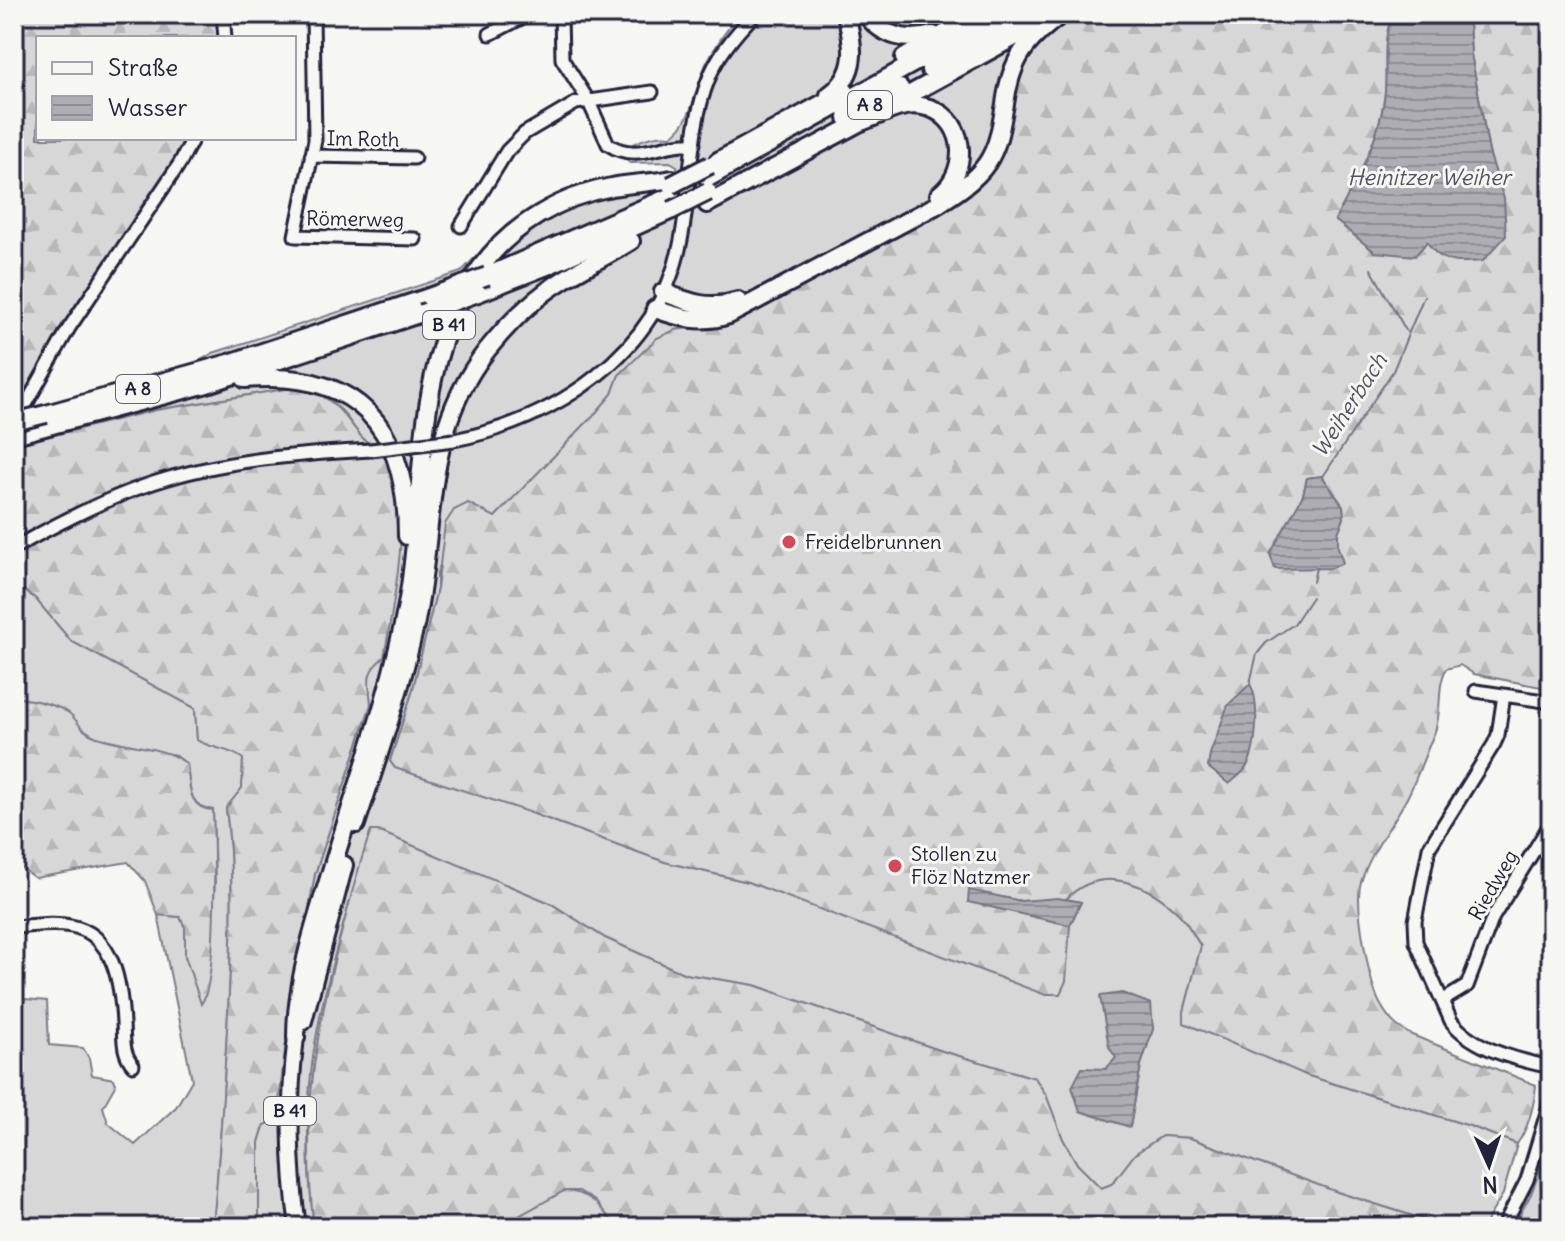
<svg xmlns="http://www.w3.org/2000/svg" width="1565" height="1241" font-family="Delius,sans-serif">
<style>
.grass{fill:#d7d7d7;stroke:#7c7c89;stroke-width:2;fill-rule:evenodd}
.forest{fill:url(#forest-firs);stroke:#7c7c89;stroke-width:2;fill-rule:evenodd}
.water{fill:url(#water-rules);stroke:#757583;stroke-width:2}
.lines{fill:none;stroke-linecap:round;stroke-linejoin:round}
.stream{stroke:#757583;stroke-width:2}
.minor-casing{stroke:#22223b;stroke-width:17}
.major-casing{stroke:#22223b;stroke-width:20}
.highway-casing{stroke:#22223b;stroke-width:22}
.minor{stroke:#f6f6f2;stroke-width:11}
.major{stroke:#f6f6f2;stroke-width:14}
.highway{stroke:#f6f6f2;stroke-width:16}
.minor-bridge-casing{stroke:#22223b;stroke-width:17;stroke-linecap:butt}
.highway-bridge-casing{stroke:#22223b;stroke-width:22;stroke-linecap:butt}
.minor-bridge{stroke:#f6f6f2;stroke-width:11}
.highway-bridge{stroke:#f6f6f2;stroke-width:16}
.poi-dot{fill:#d1495b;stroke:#f6f6f2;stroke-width:3}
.labels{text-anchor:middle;stroke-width:6;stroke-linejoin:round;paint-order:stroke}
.shield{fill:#f6f6f2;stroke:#626272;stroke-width:2}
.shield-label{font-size:18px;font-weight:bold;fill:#22223b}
.street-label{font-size:20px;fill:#22223b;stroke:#f6f6f2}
.poi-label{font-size:20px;fill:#22223b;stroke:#f6f6f2;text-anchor:start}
.water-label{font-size:22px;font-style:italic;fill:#535365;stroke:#f6f6f2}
</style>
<defs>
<pattern id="forest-firs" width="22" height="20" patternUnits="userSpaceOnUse" patternTransform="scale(2)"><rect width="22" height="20" fill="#d7d7d7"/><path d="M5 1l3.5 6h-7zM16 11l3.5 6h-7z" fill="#b8b8b9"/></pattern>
<pattern id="water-rules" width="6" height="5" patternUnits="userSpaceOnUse" patternTransform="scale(2)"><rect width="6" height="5" fill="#adadb3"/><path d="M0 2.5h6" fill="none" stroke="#8c8c93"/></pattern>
</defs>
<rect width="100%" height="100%" fill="#f6f6f2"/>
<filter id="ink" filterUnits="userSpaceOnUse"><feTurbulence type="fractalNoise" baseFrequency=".0125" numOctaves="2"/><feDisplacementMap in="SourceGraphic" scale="16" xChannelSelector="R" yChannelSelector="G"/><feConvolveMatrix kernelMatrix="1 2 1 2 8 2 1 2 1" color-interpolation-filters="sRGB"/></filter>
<g filter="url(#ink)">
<path class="grass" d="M739 14H1073L1056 24 1012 106 1010 133 1000 157 986 177 968 193 725 323 675 330 619 375 612 394 594 415 494 518 468 503 437 572V589L412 693 390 761 395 768 526 811 665 862 748 882 1066 949 1070 925 1081 902 1066 899C1101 863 1149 883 1180 915 1188 923 1194 936 1201 946L1184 1012 1306 1075 1470 1126 1517 1144 1503 1194 1483 1227H1448L1340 1193 1190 1138 1162 1136 1135 1154 1112 1184 1101 1188 1077 1164 1063 1139 1046 1095 1035 1078 942 1051 754 985 685 974 605 938 550 903 378 831 371 832 367 842C348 910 325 979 314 1050 305 1108 307 1169 314 1227H259V1142L264 1126 272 1120 315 874 371 704 368 678 373 666 384 457 361 437 343 412 323 394 292 388 156 410 14 445V415L192 365 213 353 461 272 484 248 518 221 671 174 677 171V166L670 162 630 163 619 155C629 143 654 133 671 136 694 121 695 86 707 62 716 45 727 29 739 14ZM1153 1029 1141 1065 1130 1127 1080 1111 1092 1070 1106 1069 1117 1057Z
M14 584 35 598 71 641 195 708 197 740C211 749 230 748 243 758L242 788 226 808C234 869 232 932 229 993 225 1071 220 1149 213 1227H14V998L47 1001 49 1045 83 1048 89 1058 92 1075 114 1079 116 1084 103 1107 108 1123 135 1145 176 1107 192 1080 158 915 180 917 185 927V957L210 967 215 882 213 810C187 807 190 785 187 764L175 755 96 737 41 702 14 697Z
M1546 1154 1551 1155V1227H1513L1531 1194Z
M563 1191C588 1191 604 1207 617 1227H499Z"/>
<path class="forest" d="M14 14H217L220 38H38V138H190L14 415Z
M1073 14H1393C1380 44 1389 70 1384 100 1378 143 1355 182 1335 220L1375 252 1427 242 1504 199 1489 152 1471 54 1469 24 1471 14H1551V686L1546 688 1474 674 1460 665 1446 669C1436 688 1443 713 1434 734 1425 754 1418 776 1408 796 1393 825 1371 850 1361 882 1354 903 1369 987 1382 1007 1390 1021 1398 1028 1412 1035L1536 1085C1534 1106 1529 1127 1517 1144L1470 1126 1306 1075 1184 1023V1012L1201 946C1194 936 1188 923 1180 915 1149 883 1101 863 1066 899L1021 901 970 891 969 902 1070 925 1066 981 1060 994H1043L748 882 665 862 526 811 395 768 390 761 412 693 437 589 445 524 454 510 468 503 495 517 594 415 612 394 619 375 657 338 675 330 725 323 968 193C980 182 993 172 1001 157 1010 139 1009 122 1013 103 1020 65 1040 33 1073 14ZM1322 476 1343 506 1344 518 1338 532V547L1332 568H1316L1288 525 1303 495 1307 478Z
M292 388C325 388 340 409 359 434 369 446 385 454 393 469 413 507 392 614 384 657 364 673 369 681 371 704L315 874 289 1017 277 1118 264 1126 259 1142V1227H213C220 1149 225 1071 229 993 232 932 234 869 226 808L242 788 243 759C230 748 211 749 197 740L195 708 71 641 35 598 14 584V556L28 546 14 542V445L156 410Z
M14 697C31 700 54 703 69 713 79 721 79 731 97 737 127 747 162 745 187 764 190 784 187 809 213 810 214 844 218 983 201 1004L185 956V927L180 917 158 915 145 881 128 862 35 878 14 863Z
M371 831H378L550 903 605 938 685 974 754 985 942 1051 1035 1078 1046 1095 1063 1139 1077 1164 1101 1188 1112 1184 1135 1154 1162 1136 1190 1138 1340 1193 1448 1227H617L595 1201 579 1191H564L499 1227H314C300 1116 316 1026 345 919 353 890 360 860 371 831Z"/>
<path class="water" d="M1393 14H1471L1469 24 1471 54 1489 152 1504 199 1506 236 1483 261C1458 263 1441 265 1427 242L1415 256 1375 252 1335 220C1355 182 1378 143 1384 100 1389 70 1380 43 1393 14Z
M1322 476 1343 506 1344 518 1338 533V547L1343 563 1332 568 1275 569 1270 554 1303 495 1307 478Z
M1250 684C1260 701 1257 748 1247 766 1244 773 1234 779 1229 784L1208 767 1210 754 1228 705Z
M969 890 1021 901 1058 898 1081 902 1070 925 968 902Z
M1122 993 1151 1004 1153 1029 1141 1065 1130 1127 1080 1111 1072 1087 1082 1068 1106 1069 1116 1058 1109 1047 1100 996Z"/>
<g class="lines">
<path class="stream" d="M1371 269 1408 334
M1322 478 1393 371 1424 296
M1313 582 1316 568
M1250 683 1257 654 1266 643 1294 624 1312 597"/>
<g class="minor-casing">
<path id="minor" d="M223 14 225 38
M313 14 315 140 295 236 415 239
M561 14 562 59 588 100 608 144C637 164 663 141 694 144
M490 34 529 14
M311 156 414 158
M461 226 507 151 525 133 576 103 652 92
M16 422 69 328 180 163 193 138
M454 440C556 420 657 354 680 245 692 190 688 130 709 78 718 54 737 32 755 14
M14 548C58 523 104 499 153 483 222 460 299 454 371 450
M1476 691 1551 702
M1504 695 1498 735 1494 744 1429 848 1415 921 1416 942 1451 1021C1473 1049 1517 1060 1551 1067
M14 927C32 926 53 922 71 926 115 934 121 986 123 1023 124 1038 122 1053 133 1065
M1442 1001 1467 986 1493 917 1551 823
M1503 1227 1527 1180 1551 1099"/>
</g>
<g class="major-casing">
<path id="major" d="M296 1037C288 1100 289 1164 298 1227"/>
</g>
<g class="highway-casing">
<path id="highway" d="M866 14C882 37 908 42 933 35
M904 58 978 14
M930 70 1030 14
M829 95C859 74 854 45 846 14
M892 104 1040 23
M847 118 900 88
M861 122C881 115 901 102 922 106 966 114 972 170 939 195
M718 161 845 91
M708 178 1002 14
M707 204 868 118
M487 276 671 196
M663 292C690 303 710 310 738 301
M478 293 547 266 672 210
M655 309C681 318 702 324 729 315L935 206C954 194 974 182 987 163 999 145 1001 125 1005 104 1011 59 1026 40 1062 14
M245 379C358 369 407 427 407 536
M46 414 229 363 429 297
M14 435 207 384 422 313
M356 824C378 757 401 690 416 621 436 523 422 433 487 350 508 324 534 298 563 280 585 266 609 255 631 241
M303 1021 344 865
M296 1037C296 983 313 929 329 878 356 787 390 698 407 605 428 492 409 364 481 267 512 225 561 196 612 187 632 183 652 183 672 179"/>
</g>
<use href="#minor" class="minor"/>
<use href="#major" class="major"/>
<use href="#highway" class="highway"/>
<g class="minor-bridge-casing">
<path id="minor-bridge" d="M371 450 454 440"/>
</g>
<g class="highway-bridge-casing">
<path id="highway-bridge" d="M671 185 710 165
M672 210 708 192
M429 297 487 276
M422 313 478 293
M14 422 46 414"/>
</g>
<use href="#minor-bridge" class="minor-bridge"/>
<use href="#highway-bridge" class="highway-bridge"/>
</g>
</g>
<g class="poi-dot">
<circle cx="789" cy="542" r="8"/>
<circle cx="895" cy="866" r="8"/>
</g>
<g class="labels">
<g class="shield">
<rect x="848" y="91" width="44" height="28" rx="6"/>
<rect x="423" y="311" width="52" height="28" rx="6"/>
<rect x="116" y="375" width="44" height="28" rx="6"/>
<rect x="264" y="1097" width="52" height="28" rx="6"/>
</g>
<g class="shield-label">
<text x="870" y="111">A 8</text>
<text x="449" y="331">B 41</text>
<text x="138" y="395">A 8</text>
<text x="290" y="1117">B 41</text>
</g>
<g class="street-label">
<text transform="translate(363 139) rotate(1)" y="7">Im Roth</text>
<text transform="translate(355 219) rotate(1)" y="7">Römerweg</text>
<text transform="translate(1493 885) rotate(-60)" y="7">Riedweg</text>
</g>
<g class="poi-label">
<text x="805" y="549">Freidelbrunnen</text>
<text x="911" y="861">Stollen zu<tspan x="911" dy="23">Flöz Natzmer</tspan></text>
</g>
<g class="water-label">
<text x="1429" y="185">Heinitzer Weiher</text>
<text transform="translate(1349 405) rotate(-57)" y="8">Weiherbach</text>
</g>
</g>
<rect width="1565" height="1241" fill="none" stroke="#f6f6f2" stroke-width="48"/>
<rect x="24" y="24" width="1517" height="1193" fill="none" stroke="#22223b" stroke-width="3" filter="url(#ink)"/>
<rect x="36" y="36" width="260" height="104" fill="#f6f6f2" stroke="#a1a1a9" stroke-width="2"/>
<rect x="52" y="62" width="40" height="12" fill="#f6f6f2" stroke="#a1a1a9" stroke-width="2"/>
<text x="108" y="76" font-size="24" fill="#22223b">Straße</text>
<rect x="52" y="96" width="40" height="24" fill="url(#water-rules)" stroke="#a1a1a9" stroke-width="2"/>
<text x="108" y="116" font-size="24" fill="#22223b">Wasser</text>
<g transform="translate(1489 1165) rotate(177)" stroke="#f6f6f2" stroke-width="6" paint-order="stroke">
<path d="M0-6L14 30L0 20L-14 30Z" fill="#22223b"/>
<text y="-12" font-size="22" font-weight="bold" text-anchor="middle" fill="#22223b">N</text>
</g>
</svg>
